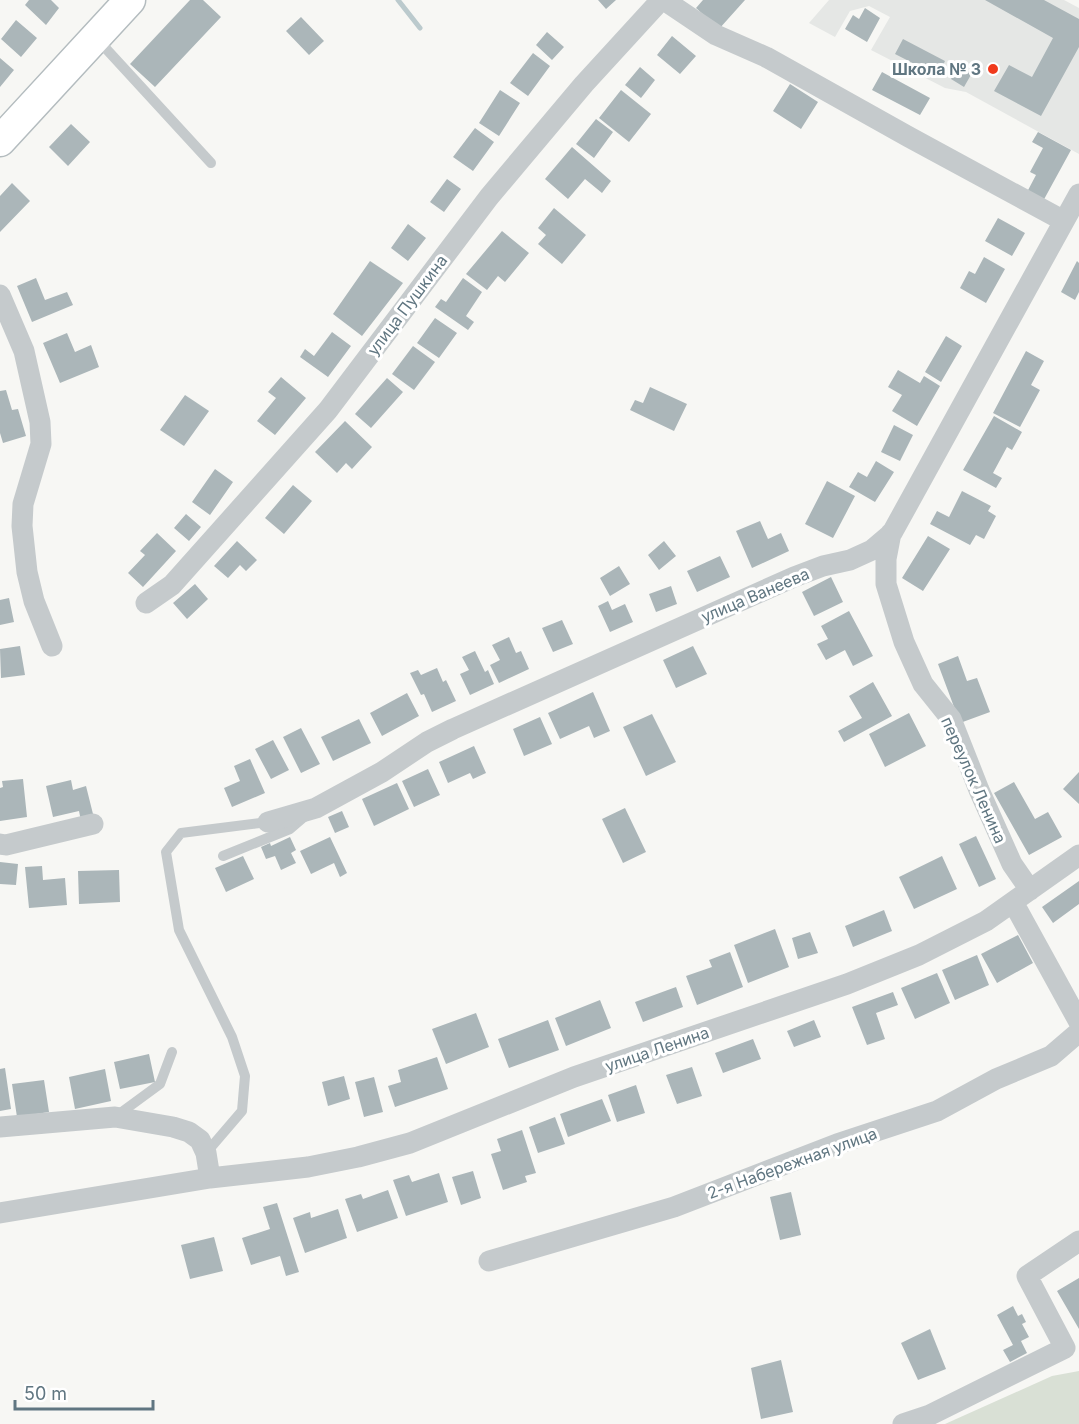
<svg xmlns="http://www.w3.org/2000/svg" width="1079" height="1424" font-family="Inter,sans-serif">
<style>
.built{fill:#e5e7e5}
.green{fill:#d9e0d5}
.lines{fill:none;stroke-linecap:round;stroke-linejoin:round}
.stream{stroke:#bbcacd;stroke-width:5}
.building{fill:#abb6b9}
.secondary-casing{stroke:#b4bcbf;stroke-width:33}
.lane{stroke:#c5cacc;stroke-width:10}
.street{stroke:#c5cacc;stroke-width:21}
.secondary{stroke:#fff;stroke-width:30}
.poi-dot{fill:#f03a1c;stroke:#fff;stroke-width:2}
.labels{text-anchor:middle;stroke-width:6;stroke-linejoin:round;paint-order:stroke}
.poi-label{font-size:16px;font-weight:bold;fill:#607681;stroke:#fff;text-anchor:end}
.street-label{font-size:16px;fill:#607681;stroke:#fff}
</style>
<rect width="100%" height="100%" fill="#f7f7f4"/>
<path class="built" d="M829 0H1064L1079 8V154L966 92 945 88 871 50 890 17 869 6 850 11 835 37 809 23Z"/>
<path class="green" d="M1079 1371V1424H945L1052 1376Z"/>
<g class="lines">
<path class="stream" d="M398 0 420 28"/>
</g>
<path class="building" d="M29 0H51L59 8 46 25 25 5Z
M190 0H203L221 17 155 87 130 64Z
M598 0H616L606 9Z
M703 0H745L719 29 696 8Z
M985 0H1044L1079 19V47L1041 116 994 91 1009 65 1032 77 1053 38Z
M865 8 880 18 867 42 845 29 853 15 859 19Z
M301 17 324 41 309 55 286 31Z
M16 20 37 38 21 57 1 39Z
M547 32 564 47 552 60 536 45Z
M672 36 696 56 680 74 657 55Z
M903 39 945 61 938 76 895 54Z
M533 53 550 66 528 96 510 83Z
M0 58 14 70 0 87Z
M959 66 972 73 964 87 951 79Z
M640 67 655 80 641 98 625 85Z
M882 72 930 98 920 115 872 90Z
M790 84 818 102 801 129 773 111Z
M500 90 520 103 499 136 479 123Z
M621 90 651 114 629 142 599 118Z
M596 119 613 132 594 158 576 144Z
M71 124 90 142 68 166 49 147Z
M475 128 494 142 473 171 453 157Z
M1038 132 1071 150 1042 203 1026 194 1036 175 1030 172 1043 148 1032 142Z
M572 147 611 181 602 193 585 179 568 199 545 179Z
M447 179 461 189 444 212 430 202Z
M12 183 30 201 0 232V196Z
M554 208 586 235 562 264 538 244 546 235 538 228Z
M998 218 1025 233 1012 256 985 241Z
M408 224 426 238 408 261 391 248Z
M502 231 529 253 505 282 498 276 487 290 466 274Z
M984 257 1005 269 986 303 960 288 969 271 975 274Z
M370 261 403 283 362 336 333 314Z
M1077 261 1079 263V292L1075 300 1061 292Z
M36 278 45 300 67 292 73 305 32 322 17 286Z
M463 278 482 292 466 316 474 322 468 330 435 307 441 299 446 302Z
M435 318 457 333 439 358 417 343Z
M332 332 351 346 328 377 300 357 305 349 314 356Z
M67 333 75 352 91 345 99 367 60 383 43 343Z
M946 336 962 346 941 382 925 372Z
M413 346 435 362 414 390 392 374Z
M1026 351 1044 361 1031 385 1040 390 1020 427 993 413Z
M898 370 920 383 924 376 940 386 917 426 892 411 902 395 888 387Z
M281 377 306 398 275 435 257 421 276 398 268 392Z
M387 378 403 392 371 428 355 414Z
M650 387 687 404 674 431 630 410 635 400 643 403Z
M6 390 12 410 18 409 26 436 3 443 0 433V391Z
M185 395 209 411 184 446 160 430Z
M994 416 1022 432 1012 450 1007 447 993 473 1002 478 996 488 963 470Z
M345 421 372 447 352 469 346 463 337 473 315 452Z
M894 425 913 435 900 461 881 452Z
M876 461 894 472 875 502 849 487 858 472 867 477Z
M215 469 233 482 210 515 192 502Z
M827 481 855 496 833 538 805 524Z
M293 485 312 501 284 534 265 518Z
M962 491 991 506 988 511 996 516 984 539 976 535 970 545 930 524 937 511 949 517Z
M186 514 201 527 189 541 174 528Z
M760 521 768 539 781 533 789 551 752 568 736 531Z
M157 533 176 551 143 587 128 573 145 555 140 551Z
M928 536 950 549 923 591 902 578Z
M237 541 257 560 246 571 240 565 228 578 214 566Z
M664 541 676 556 659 570 648 555Z
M720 556 730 577 697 592 687 571Z
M619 566 630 584 610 596 600 578Z
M831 577 843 602 814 616 802 592Z
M195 584 208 599 187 619 173 603Z
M671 586 677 604 656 612 649 594Z
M9 598 14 622 0 625V600Z
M608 601 612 610 625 604 633 622 610 632 598 606Z
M849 611 873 656 853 666 845 650 826 660 817 644 828 639 821 626Z
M562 620 573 644 553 652 542 628Z
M509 637 516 653 521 651 529 669 499 683 490 665 500 660 492 645Z
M20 646 25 675 1 678 0 649Z
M693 646 707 674 676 688 663 660Z
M475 651 485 672 488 670 494 684 470 695 460 674 469 670 462 657Z
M958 656 967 681 977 678 990 712 960 723 938 664Z
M437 668 443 682 446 680 456 701 432 712 424 694 421 695 410 673 418 670 421 675Z
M873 682 892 716 844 742 838 731 862 718 849 696Z
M593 692 610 731 594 738 589 726 560 739 548 713Z
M407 693 419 716 382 736 370 713Z
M909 713 926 746 885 767 869 734Z
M652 714 676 762 646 776 623 727Z
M540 717 552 744 524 756 513 729Z
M359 719 371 743 333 761 321 737Z
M301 728 320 764 301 773 283 737Z
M273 740 289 770 271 779 255 749Z
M474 746 486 773 473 779 470 773 448 783 439 762Z
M250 759 265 793 232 807 224 788 240 781 234 766Z
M428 769 440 795 414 807 402 781Z
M1079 772V804L1063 789Z
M23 779 27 817 0 821V788L3 787 2 781Z
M71 780 73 790 86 786 94 818 81 821 79 811 53 817 46 786Z
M1014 782 1035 819 1048 812 1062 837 1029 855 994 793Z
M397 783 409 809 374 826 362 799Z
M625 808 646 852 623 863 602 819Z
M342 811 349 827 335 833 328 817Z
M976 836 996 879 979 887 959 844Z
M290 837 296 850 291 853 296 863 281 870 275 856 266 859 261 847 270 843 271 846Z
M330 837 347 873 340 877 334 863 311 874 300 851Z
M243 856 254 879 226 892 215 868Z
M942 856 957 889 914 909 899 877Z
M0 862 18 864 16 885 0 884Z
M42 866 43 880 65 878 67 905 29 908 25 867Z
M119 870 120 902 79 904 78 871Z
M1079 881V904L1053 923 1042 907Z
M884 910 892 931 853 947 845 926Z
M775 929 789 967 748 983 734 945Z
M810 932 818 953 798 959 792 938Z
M1018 935 1033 963 997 983 981 954Z
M730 952 743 987 697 1005 686 976 712 967 709 960Z
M977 955 989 985 955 1000 942 970Z
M937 973 950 1003 915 1019 901 988Z
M676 987 683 1007 643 1022 635 1002Z
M893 992 898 1005 876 1013 885 1039 867 1045 852 1007Z
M600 1000 611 1028 566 1046 555 1018Z
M476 1013 489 1047 446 1064 432 1029Z
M548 1020 559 1050 509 1068 498 1039Z
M814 1020 821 1037 794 1047 787 1031Z
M753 1039 761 1059 723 1073 715 1053Z
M149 1054 155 1082 120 1089 114 1062Z
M437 1057 448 1089 395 1107 388 1086 401 1082 398 1070Z
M692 1067 702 1096 677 1104 666 1075Z
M5 1068 11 1109 0 1111V1069Z
M105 1069 111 1101 75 1109 69 1077Z
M344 1076 350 1099 328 1106 322 1082Z
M374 1077 383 1112 364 1117 355 1082Z
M44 1080 49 1112 17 1117 12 1084Z
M636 1085 645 1113 617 1122 608 1095Z
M602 1099 611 1121 568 1137 560 1114Z
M555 1117 565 1144 538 1153 529 1127Z
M522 1130 536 1173 525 1176 527 1182 503 1190 491 1154 501 1151 497 1139Z
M473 1171 481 1198 461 1205 452 1177Z
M439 1173 448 1202 406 1216 393 1180 409 1175 412 1182Z
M388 1190 398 1218 357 1232 345 1199 361 1194 363 1199Z
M791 1192 801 1235 780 1240 770 1197Z
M277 1203 299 1272 286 1276 280 1256 251 1265 242 1238 270 1229 263 1207Z
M338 1209 347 1238 305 1253 293 1218 310 1212 311 1218Z
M214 1237 223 1271 190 1279 181 1245Z
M1079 1278V1329L1057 1291Z
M1013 1306 1018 1316 1022 1314 1026 1322 1022 1324 1029 1337 1021 1341 1027 1353 1010 1362 1003 1350 1013 1345 997 1315Z
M930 1329 946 1369 918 1380 901 1343Z
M781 1360 793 1412 761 1419 751 1368Z"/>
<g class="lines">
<g class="secondary-casing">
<path id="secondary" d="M0 141 130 0"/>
</g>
<path class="lane" d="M98 40 211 163
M223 856 290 829 304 817
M115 1117 160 1084 172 1052
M206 1153 242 1111 245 1076 232 1037 179 930 166 852 181 833 268 822"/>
<path class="street" d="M664 0 716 35 766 57 909 137 1064 221
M0 295 24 351 40 422 41 444 23 504 22 526 27 572 34 601 52 646
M891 533 886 559V584L904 642 923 684 951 719 979 790 1012 864 1030 890
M146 603 172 585 328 410 489 197 584 84 661 0
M268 822 316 808 382 772 427 742 453 729 794 577 823 566 850 560 872 550 892 533 1079 194
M0 844 6 845 93 824
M1013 902 1079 1022
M0 1127 115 1117 173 1127 189 1132 200 1140 206 1153 210 1178
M0 1213 210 1178 308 1167 358 1157 410 1143 574 1077 847 984 919 955 986 921 1079 855
M489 1261 674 1207 837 1144 937 1111 996 1079 1051 1056 1079 1032
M903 1424 930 1415 1065 1348 1027 1276 1079 1241"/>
<use href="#secondary" class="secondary"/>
</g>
<circle class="poi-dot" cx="993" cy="69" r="6"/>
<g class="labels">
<g class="poi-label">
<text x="981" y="75">Школа № 3</text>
</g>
<g class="street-label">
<text transform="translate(407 305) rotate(-53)" y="6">улица Пушкина</text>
<text transform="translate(755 595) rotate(-23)" y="6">улица Ванеева</text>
<text transform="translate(974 780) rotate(66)" y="6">переулок Ленина</text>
<text transform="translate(657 1049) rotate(-19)" y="6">улица Ленина</text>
<text transform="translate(792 1163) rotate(-20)" y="6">2-я Набережная улица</text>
</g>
</g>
<path d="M15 1400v9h138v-9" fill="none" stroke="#607681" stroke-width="3"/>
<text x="24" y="1400" font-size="18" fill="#607681" stroke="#ffffff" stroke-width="4.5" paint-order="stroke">50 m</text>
</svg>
